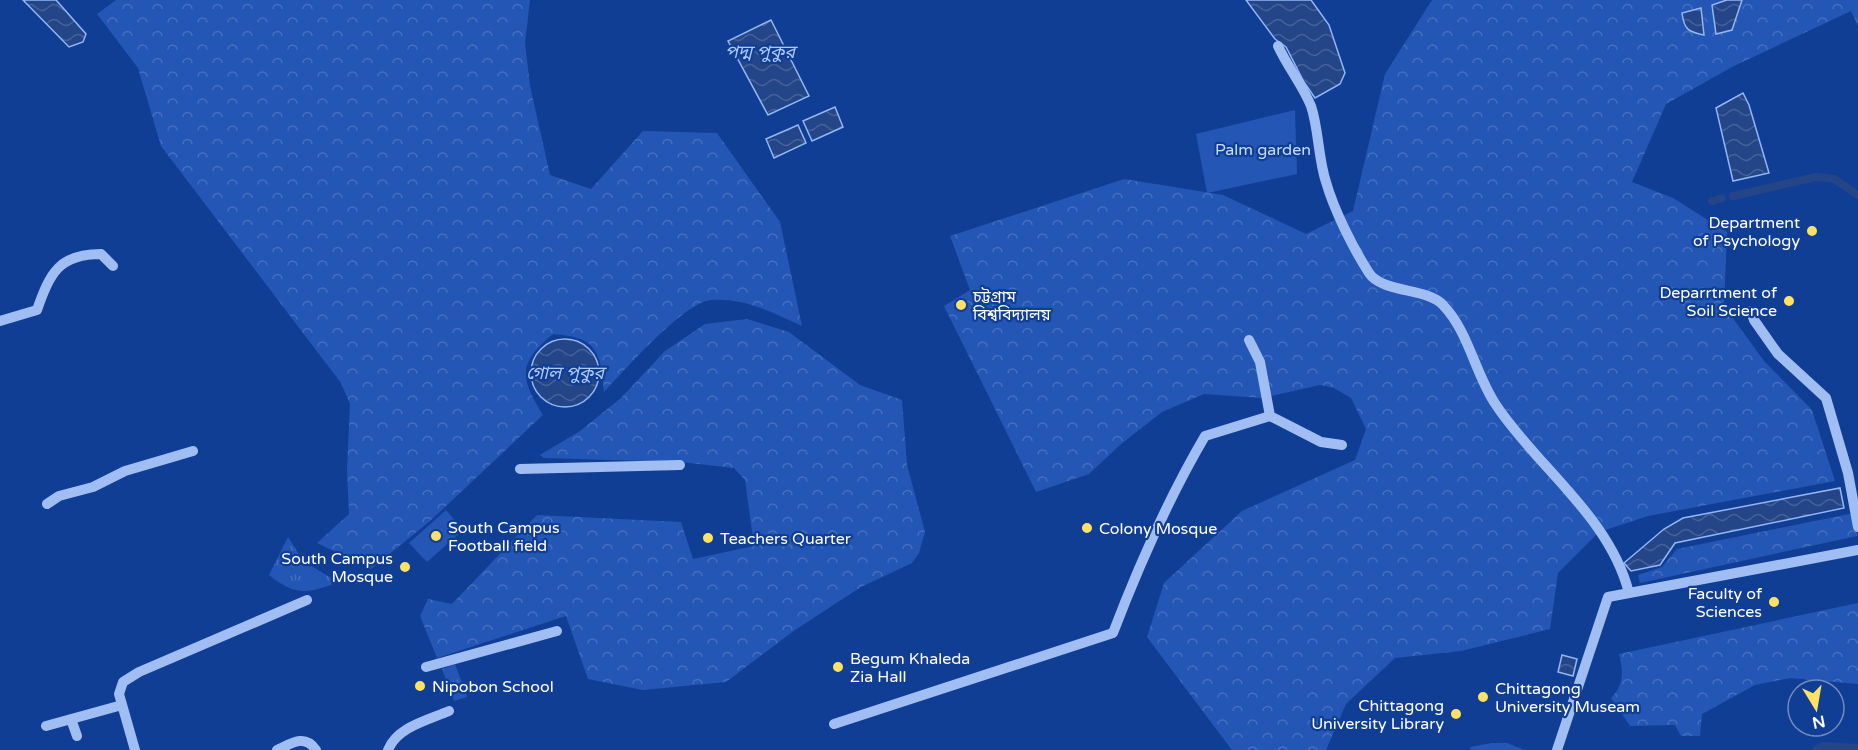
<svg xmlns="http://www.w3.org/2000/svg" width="1858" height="750" font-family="'Varela Round','Noto Sans Bengali',sans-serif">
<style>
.forest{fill:url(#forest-crowns)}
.park{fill:url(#park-tufts)}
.garden{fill:#2456b5}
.water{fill:url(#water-waves);stroke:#92b7f7;stroke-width:1.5}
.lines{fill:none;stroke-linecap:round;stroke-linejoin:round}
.canal{stroke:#244587;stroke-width:8}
.minor{stroke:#a0bef3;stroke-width:10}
.poi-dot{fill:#ffe263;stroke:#113e95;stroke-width:2}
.labels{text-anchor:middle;stroke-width:4.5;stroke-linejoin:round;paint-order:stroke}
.park-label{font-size:16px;fill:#c8dbfd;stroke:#113e95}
.poi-label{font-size:16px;fill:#fff;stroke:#113e95;text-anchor:start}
.water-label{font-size:18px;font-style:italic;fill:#adc8fa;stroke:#113e95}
</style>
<defs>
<pattern id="forest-crowns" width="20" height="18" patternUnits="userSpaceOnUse" patternTransform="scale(1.5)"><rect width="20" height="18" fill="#2456b5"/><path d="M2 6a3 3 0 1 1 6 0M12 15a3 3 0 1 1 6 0" fill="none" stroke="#456fc0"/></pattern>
<pattern id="park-tufts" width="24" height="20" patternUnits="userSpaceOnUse" patternTransform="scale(1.5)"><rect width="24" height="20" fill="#2456b5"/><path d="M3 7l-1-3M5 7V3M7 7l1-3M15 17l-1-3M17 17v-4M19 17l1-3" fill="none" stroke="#456fc0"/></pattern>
<pattern id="water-waves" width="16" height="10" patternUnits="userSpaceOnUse" patternTransform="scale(1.5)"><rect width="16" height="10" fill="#244587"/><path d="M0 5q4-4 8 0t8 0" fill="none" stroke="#456199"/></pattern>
</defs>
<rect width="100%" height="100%" fill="#113e95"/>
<path class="forest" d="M116 0H530L525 43 530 86 550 175 591 189 643 131 717 133 780 222 802 326C773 313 744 297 711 300 684 302 624 371 604 392 601 350 596 337 553 334 517 364 520 378 543 415L429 522 371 569 317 543 349 514 347 470 350 404 341 383 161 146 138 68 97 14Z
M1432 0H1858V26L1851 11 1734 66 1666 104 1632 182 1673 198 1727 232 1724 306 1764 361 1812 410 1835 481 1648 516 1599 532 1558 573 1550 629 1461 651 1395 658 1346 704 1326 750H1232L1147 637 1164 583 1242 511 1355 460 1366 429 1351 398 1334 388 1320 385 1262 398 1204 394 1162 412 1121 444 1089 474 1036 492 944 306 970 290 950 236 1124 179 1223 195 1306 234 1353 211 1385 74Z
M747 319 789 332 860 385 902 400 907 465 925 532 919 553 912 563 861 587 795 630 726 682 643 690 588 679 566 616 437 658 420 616 428 599 452 604 537 515 681 522 693 559 754 546 745 480 734 468 681 462 544 458 540 455 580 431 621 398 665 351 705 324Z
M1854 513 1857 536 1640 583 1638 575 1662 567 1677 549Z
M1858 603V684L1790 678 1755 685 1702 714 1700 736H1681L1675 725 1630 726 1611 698C1625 684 1623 671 1619 654Z"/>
<path class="park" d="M288 537 303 561 338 582C308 594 295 596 269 575Z
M455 664 467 697 454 701 442 669Z"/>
<path class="garden" d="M1295 110 1297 174 1207 193 1196 134Z
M446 510 463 530 427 562 409 543Z
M1492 743H1507L1525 750H1471L1470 747Z"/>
<path class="water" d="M23 0H56L86 34 83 42 69 47Z
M1246 0H1311L1329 25 1345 73 1340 84 1315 98 1304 82 1286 47 1275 39Z
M1727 0H1742L1732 30 1716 34 1712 5Z
M1701 8 1704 35C1688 32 1684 29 1682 13Z
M771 20 809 96 768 115 728 41Z
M1743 93 1749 105 1769 173 1733 181 1716 108Z
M835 107 843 127 812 141 803 121Z
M798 125 806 143 774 158 766 139Z
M531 373a34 34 0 1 1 68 0a34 34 0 1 1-68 0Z
M1840 488 1844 508 1675 543 1660 565 1631 571 1624 563 1664 529 1683 518Z
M1562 655 1577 659 1573 676 1558 672Z"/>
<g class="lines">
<path class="canal" d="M1733 196 1816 177 1834 179 1858 195
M1712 201 1722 198
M1816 750 1823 746 1858 748"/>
<path class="minor" d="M1278 46C1287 66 1303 86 1311 106 1319 130 1318 158 1326 182 1334 210 1353 248 1369 273 1382 293 1428 288 1443 305 1469 332 1475 374 1496 405 1538 468 1610 517 1629 593
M1751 311 1754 320 1778 354 1826 398 1848 473 1858 527
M0 321 37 310C50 273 59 254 101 254L113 266
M1249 340 1260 362 1270 416
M520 469 680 465
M47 504 59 496 93 487 125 471 193 451
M426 667 557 631
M71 719 77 736
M834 724 1113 633C1139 565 1168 499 1205 436L1270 416 1321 442 1342 445
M46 726 122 705
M135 750 119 694 123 682 139 672 307 600
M277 750C292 743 305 734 316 750
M388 750C397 727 428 720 449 711
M1557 750 1608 597 1858 550"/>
</g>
<g class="poi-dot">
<circle cx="1812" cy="231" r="6"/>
<circle cx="1789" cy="301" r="6"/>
<circle cx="961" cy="305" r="6"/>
<circle cx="1087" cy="528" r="6"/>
<circle cx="436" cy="536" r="6"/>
<circle cx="708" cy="538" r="6"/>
<circle cx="405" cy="567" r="6"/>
<circle cx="1774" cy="602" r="6"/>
<circle cx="838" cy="667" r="6"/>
<circle cx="420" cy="686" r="6"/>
<circle cx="1483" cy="697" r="6"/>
<circle cx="1456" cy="714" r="6"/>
</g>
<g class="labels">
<g class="park-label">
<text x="1263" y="155">Palm garden</text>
</g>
<g class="poi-label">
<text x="1800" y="228" text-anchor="end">Department<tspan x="1800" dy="18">of Psychology</tspan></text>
<text x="1777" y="298" text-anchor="end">Deparrtment of<tspan x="1777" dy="18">Soil Science</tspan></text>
<text x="973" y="302">চট্টগ্রাম<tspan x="973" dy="18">বিশ্ববিদ্যালয়</tspan></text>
<text x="448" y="533">South Campus<tspan x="448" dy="18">Football field</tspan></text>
<text x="1099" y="534">Colony Mosque</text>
<text x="720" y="544">Teachers Quarter</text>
<text x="393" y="564" text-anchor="end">South Campus<tspan x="393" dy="18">Mosque</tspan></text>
<text x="1762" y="599" text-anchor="end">Faculty of<tspan x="1762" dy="18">Sciences</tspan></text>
<text x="850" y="664">Begum Khaleda<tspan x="850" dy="18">Zia Hall</tspan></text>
<text x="432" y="692">Nipobon School</text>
<text x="1495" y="694">Chittagong<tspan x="1495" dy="18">University Museam</tspan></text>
<text x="1444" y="711" text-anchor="end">Chittagong<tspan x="1444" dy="18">University Library</tspan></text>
</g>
<g class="water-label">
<text x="760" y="58">পদ্ম পুকুর</text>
<text x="565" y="379">গোল পুকুর</text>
</g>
</g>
<g transform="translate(1816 708) rotate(169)"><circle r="28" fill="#113e95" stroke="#708bbf" stroke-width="1.5"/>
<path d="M0-4.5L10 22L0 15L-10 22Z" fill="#ffe263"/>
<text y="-9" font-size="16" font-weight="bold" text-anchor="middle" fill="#ffffff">N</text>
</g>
</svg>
